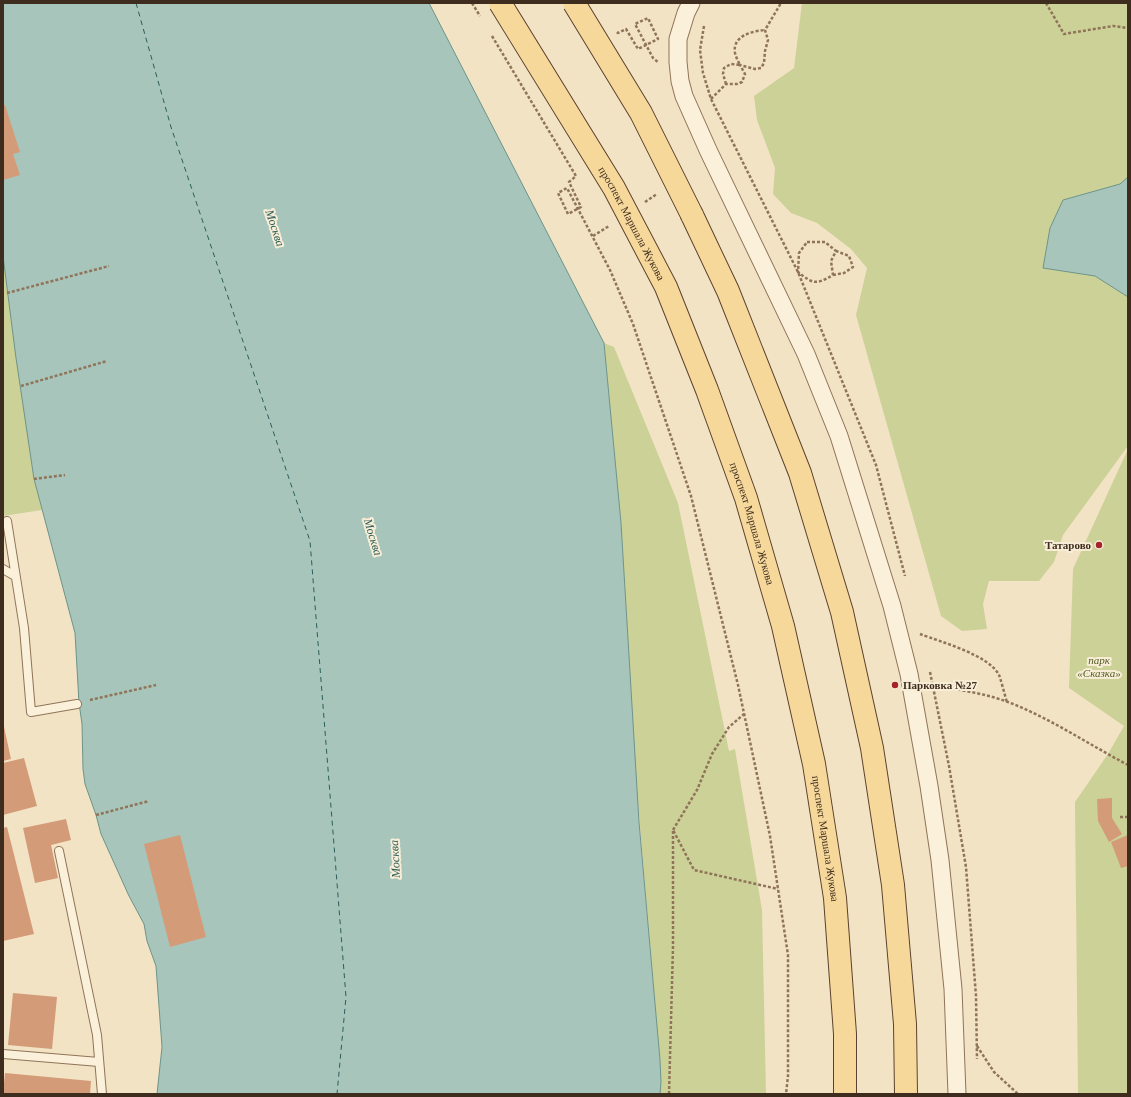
<svg xmlns="http://www.w3.org/2000/svg" width="1131" height="1097" font-family="Georgia,serif">
<style>
.green{fill:#ccd198}
.water{fill:#a7c5bb;stroke:#6d9489}
.lines{fill:none;stroke-linecap:round;stroke-linejoin:round}
.ferry{stroke:#2c5e5a;stroke-width:1;stroke-dasharray:5 4;stroke-linecap:butt}
.building{fill:#d39b78}
.service-casing{stroke:#8f7459;stroke-width:10}
.minor-casing{stroke:#8f7459;stroke-width:19}
.primary-casing{stroke:#5c422e;stroke-width:24}
.path{stroke:#8f7459;stroke-width:2.5;stroke-dasharray:3 2;stroke-linecap:butt}
.service{stroke:#fbf0da;stroke-width:8}
.minor{stroke:#fbf0da;stroke-width:17}
.primary{stroke:#f7d89b;stroke-width:22}
.primary-bridge-casing{stroke:#5c422e;stroke-width:24;stroke-linecap:butt}
.primary-bridge{stroke:#f7d89b;stroke-width:22}
.poi-dot{fill:#a32429;stroke:#f8edd6;stroke-width:1.5}
.labels{text-anchor:middle;stroke-width:4;stroke-linejoin:round;paint-order:stroke}
.street-label{font-size:11px;fill:#3e2d1e;stroke:#f8edd6}
.poi-label{font-size:11px;font-weight:bold;fill:#3e2d1e;stroke:#f8edd6;text-anchor:end}
.park-label{font-size:11px;font-style:italic;fill:#4f5c23;stroke:#f8edd6}
.water-label{font-size:12px;font-style:italic;fill:#2c5e5a;stroke:#f8edd6}
</style>
<rect width="100%" height="100%" fill="#f2e3c5"/>
<path class="green" d="M802 3H1128V177L1120 184 1063 200 1043 268 1095 276 1128 297V446L1063 535 1054 562 1039 581H989L983 604 987 629 962 631 941 616 856 315 867 268 851 249 817 223 791 213 773 194 775 168 757 120 754 96 794 68Z
M3 256 34 479 42 510 3 516Z
M604 343 614 347 678 503 729 751 735 749 762 910 766 1094H660L661 1082 660 1061 637 791 621 523Z
M1128 449V1094H1078L1075 802 1108 754 1124 726 1069 688 1073 569Z"/>
<path class="water" d="M3 3H429L604 343 621 523 639 822 660 1060 661 1082 660 1094H157L162 1047 156 966 147 941 144 924 129 896 101 834 96 815 85 784 83 769 82 724 79 703 75 633 34 479 16 358 3 256Z
M1128 177V297L1095 276 1043 268 1050 228 1063 200 1120 184Z"/>
<g class="lines">
<path class="ferry" d="M136 3 171 127 310 541 346 997 337 1094"/>
</g>
<path class="building" d="M3 105H5L20 152 13 154 20 175 3 180Z
M3 722 11 759 3 761Z
M24 758 37 806 3 815V763Z
M1112 798V818L1122 834 1109 842 1098 821 1097 799Z
M66 819 71 840 51 845 58 878 35 883 23 828Z
M7 827 34 934 3 941V828Z
M180 835 206 937 170 947 144 844Z
M1128 835V866L1121 868 1111 842Z
M13 993 57 997 52 1049 8 1045Z
M5 1073 91 1081 90 1094H3Z"/>
<g class="lines">
<g class="service-casing">
<path id="service" d="M7 521 24 628 31 712 77 704
M3 569 15 576
M59 851 97 1035 102 1094
M3 1054 99 1062"/>
</g>
<g class="minor-casing">
<path id="minor" d="M691 3 686 13 678 39V62L680 81 684 96 708 150 806 354 839 436 892 606 909 674 929 786 940 860 953 989 957 1094"/>
</g>
<g class="primary-casing">
<path id="primary" d="M692 215 728 291 800 473 842 612 872 748 893 885 905 1024 906 1094"/>
</g>
<path class="path" d="M472 3 480 16
M1046 3 1064 34 1113 26 1128 28
M704 26 700 50 703 73 711 99 798 272 876 465 905 576
M617 32 618 33 626 29 638 49 658 39 648 18 635 24 653 58 659 63
M492 36 576 176 569 182 581 207 568 214 558 193 567 188 610 270 633 324 691 496 738 685 770 836 788 955V1076L786 1094
M726 84 723 74 724 68 731 64 740 65C738 61 736 57 735 53 732 36 752 31 765 30
M711 99 726 84H737L742 82 745 74 740 65 755 69 761 68 764 63 765 51 768 40 765 30 781 3
M645 202 657 194
M593 236 609 226
M807 242H825L836 251 831 261 833 275C816 285 813 284 798 272L799 253Z
M833 275 844 273 853 267 849 256 836 251
M7 293 109 266
M21 386 107 361
M34 479 65 475
M920 634C941 642 989 655 999 675 1002 683 1004 693 1007 702
M930 672 949 766 966 867 976 996 977 1059
M933 685C958 690 984 693 1008 702 1050 718 1088 744 1128 765
M90 700 156 685
M96 815 149 801
M1120 817H1128
M673 830 697 790 712 754 729 727 744 714
M977 1046 994 1072 1018 1094
M669 1094 673 947V830L694 870 778 889"/>
<use href="#service" class="service"/>
<use href="#minor" class="minor"/>
<use href="#primary" class="primary"/>
<g class="primary-bridge-casing">
<g id="primary-bridge">
<path id="s1" d="M500 3 614 188 666 287 707 390 746 498 783 626 814 764 835 898 845 1034V1094"/>
<path d="M574 3 641 113 692 215"/>
</g>
</g>
<use href="#primary-bridge" class="primary-bridge"/>
</g>
<g class="poi-dot">
<circle cx="1099" cy="545" r="4"/>
<circle cx="895" cy="685" r="4"/>
</g>
<g class="labels">
<g class="street-label">
<text dy="4" stroke="none"><textPath href="#s1" startOffset="257">проспект Маршала Жукова</textPath></text>
<text dy="4" stroke="none"><textPath href="#s1" startOffset="581">проспект Маршала Жукова</textPath></text>
<text dy="4" stroke="none"><textPath href="#s1" startOffset="905">проспект Маршала Жукова</textPath></text>
</g>
<g class="poi-label">
<text x="1091" y="549">Татарово</text>
<text x="903" y="689" text-anchor="start">Парковка №27</text>
</g>
<g class="park-label">
<text x="1099" y="664">парк<tspan x="1099" dy="13">«Сказка»</tspan></text>
</g>
<g class="water-label">
<text transform="translate(275 228) rotate(72)" y="4">Москва</text>
<text transform="translate(373 537) rotate(73)" y="4">Москва</text>
<text transform="translate(395 859) rotate(-93)" y="4">Москва</text>
</g>
</g>
<rect width="1131" height="1097" fill="none" stroke="#3e2d1e" stroke-width="8"/>
</svg>
